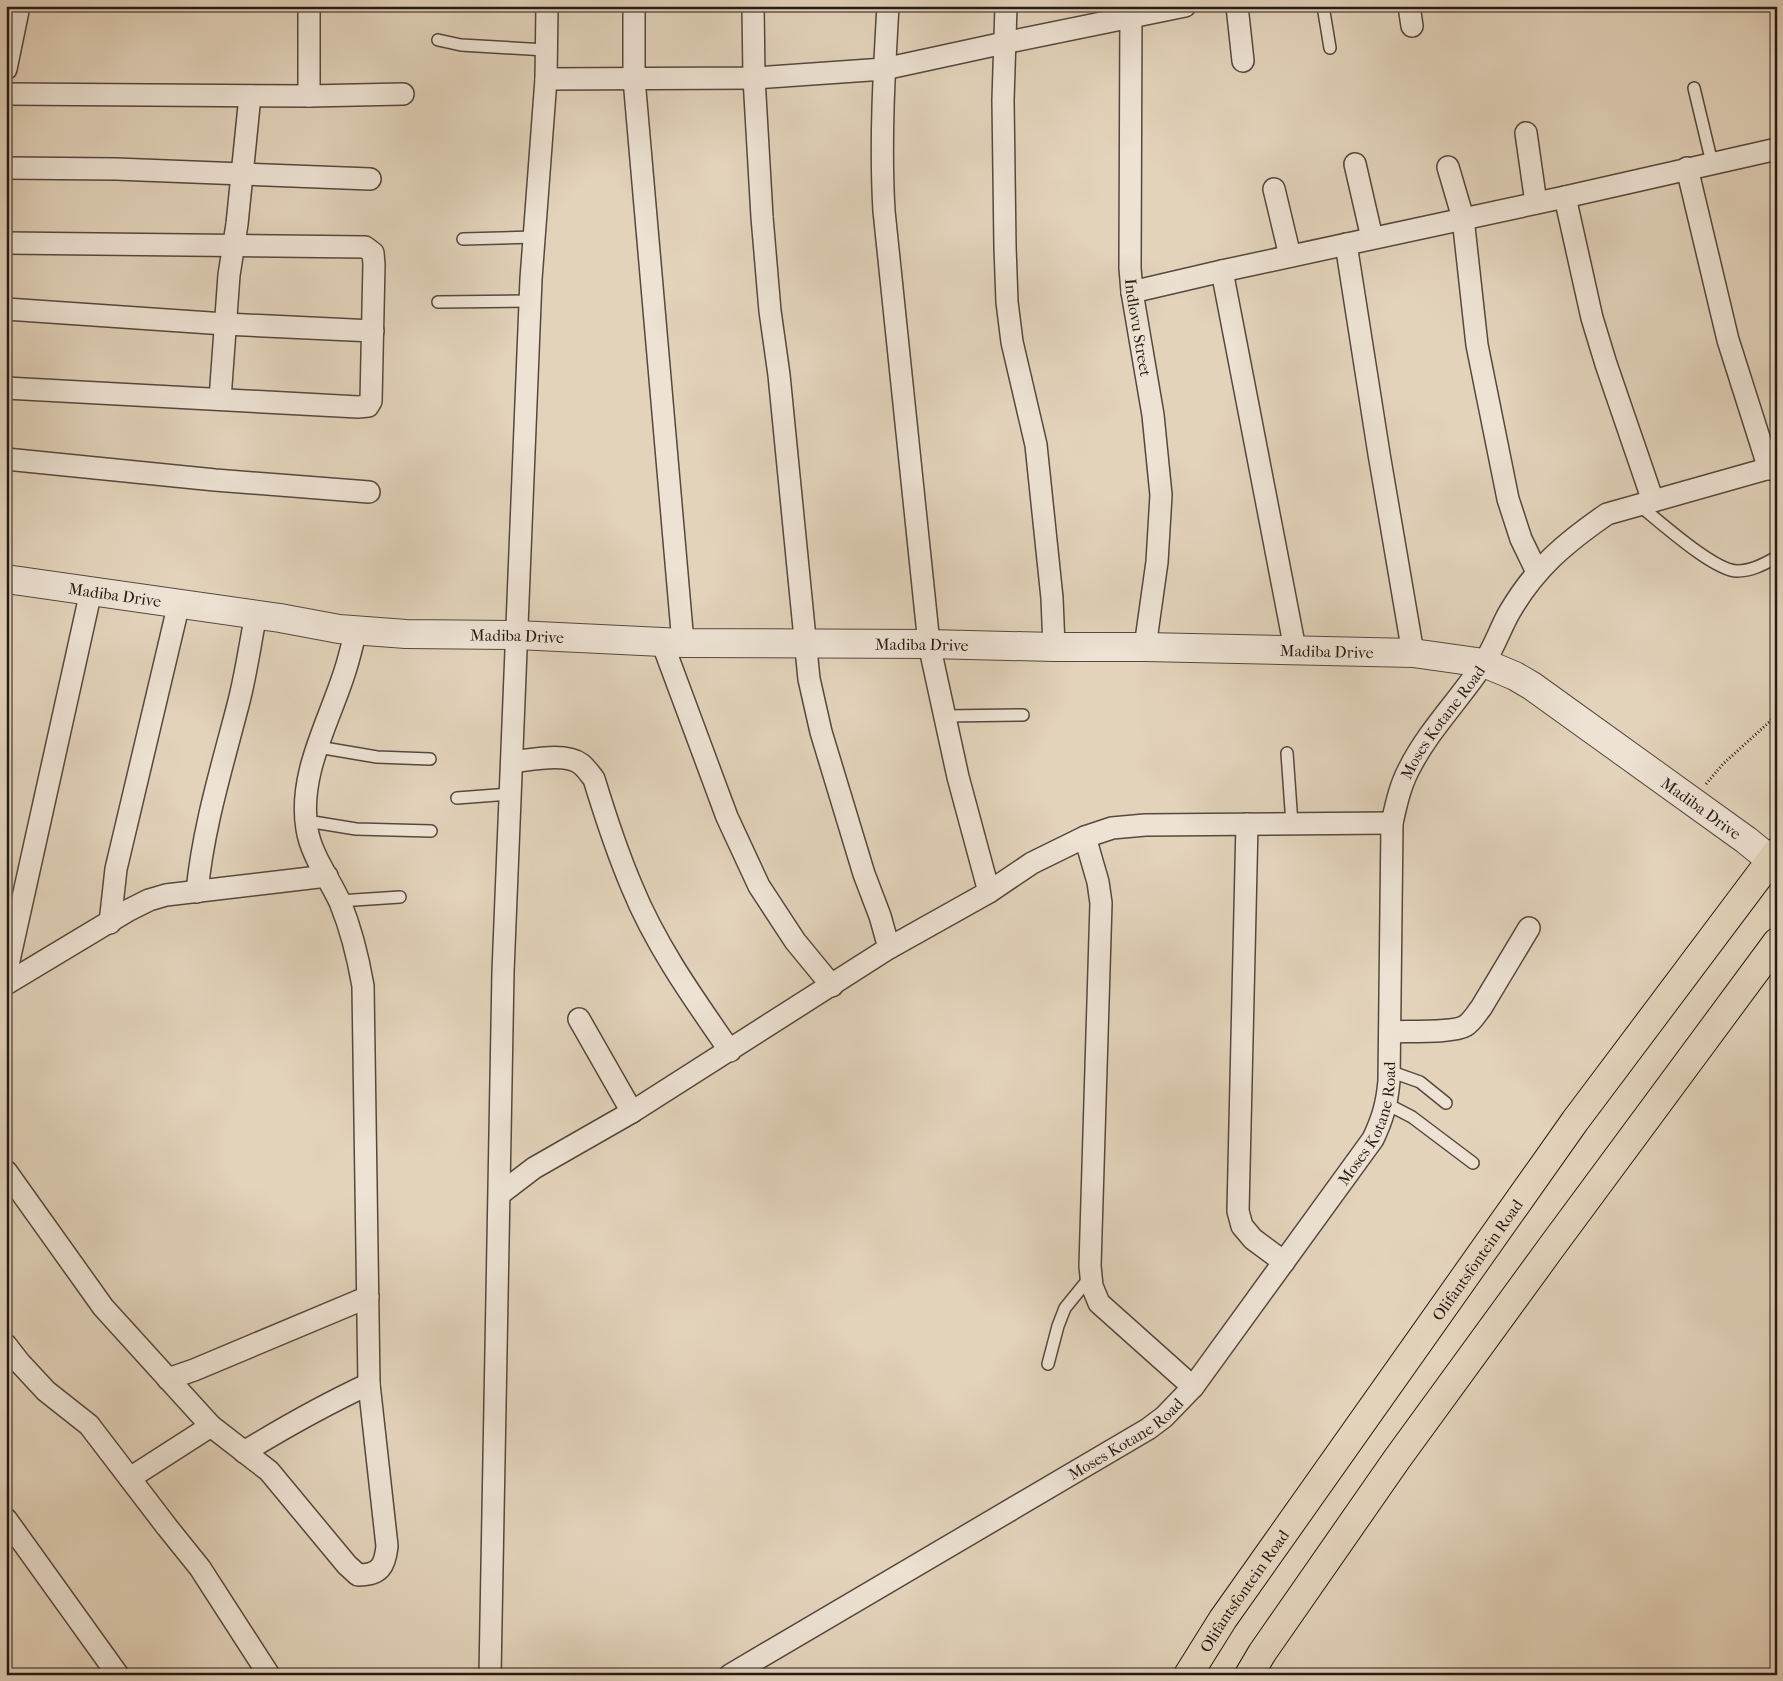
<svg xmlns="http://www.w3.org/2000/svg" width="1783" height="1681" font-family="'IM FELL French Canon',serif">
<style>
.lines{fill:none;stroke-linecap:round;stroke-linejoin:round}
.service-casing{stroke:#56483e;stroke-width:14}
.minor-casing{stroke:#56483e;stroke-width:24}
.tertiary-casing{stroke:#56483e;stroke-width:30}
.primary-casing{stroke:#271a15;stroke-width:30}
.path{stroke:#271a15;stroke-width:3;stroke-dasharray:1 2.5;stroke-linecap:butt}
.service{stroke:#ede2d3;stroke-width:11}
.minor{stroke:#ede2d3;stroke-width:21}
.tertiary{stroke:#ede2d3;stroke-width:28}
.primary{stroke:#e3d3bb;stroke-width:28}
.labels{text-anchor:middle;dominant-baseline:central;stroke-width:4.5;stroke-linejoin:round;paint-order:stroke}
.street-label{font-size:16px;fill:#271a15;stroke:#ede2d3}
</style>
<rect width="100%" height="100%" fill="#e3d3bb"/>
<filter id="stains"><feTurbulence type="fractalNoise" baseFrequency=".004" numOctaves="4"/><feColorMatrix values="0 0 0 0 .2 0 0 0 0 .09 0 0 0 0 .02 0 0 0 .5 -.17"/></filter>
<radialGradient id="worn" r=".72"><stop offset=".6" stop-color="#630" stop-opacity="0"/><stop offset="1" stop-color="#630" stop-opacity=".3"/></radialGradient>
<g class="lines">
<g class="service-casing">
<g id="service">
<polyline points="1323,6 1330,48"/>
<polyline points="438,40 461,45 546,50"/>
<polyline points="1694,88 1712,163"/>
<polyline points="463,239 534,237"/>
<polyline points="438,302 530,301"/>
<path d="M1639,505C1659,521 1714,571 1737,571C1752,571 1764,564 1777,557"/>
<polyline points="944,716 1023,715"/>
<polyline points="318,747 377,757 430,759"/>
<polyline points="1287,753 1292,824"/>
<polyline points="457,798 510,794"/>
<polyline points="307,821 356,829 431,831"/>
<polyline points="339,901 400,897"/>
<polyline points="1389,1071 1420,1082 1446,1103"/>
<polyline points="1387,1104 1412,1117 1473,1163"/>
<polyline points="1048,1364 1058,1326 1065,1308 1091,1276"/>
</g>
</g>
<g class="minor-casing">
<g id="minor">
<polyline points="309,6 309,96"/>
<polyline points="634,6 634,79 683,643"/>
<polyline points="753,6 754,78 762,217 770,311 779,375 809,679 821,732 864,874 880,916 889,948"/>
<path d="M888,6C884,74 880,143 884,211L929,644L958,777L989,892"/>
<polyline points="1006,6 1003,100 1005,247 1007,302 1012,342 1036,445 1052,598 1054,647"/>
<path id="s1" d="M1131,6L1130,268L1132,292L1153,415L1161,495L1157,562L1145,647"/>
<polyline points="1237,6 1243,61"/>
<polyline points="1409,6 1412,26"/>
<polyline points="6,69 19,6"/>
<polyline points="546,79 754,78 884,69 1004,43 1185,6"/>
<polyline points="6,94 309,96 403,94"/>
<polyline points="1526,133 1536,203"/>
<polyline points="1355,164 1372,238"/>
<polyline points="1448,167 1463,218 1477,345 1508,499 1521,539 1537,572"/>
<polyline points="6,168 116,169 370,179"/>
<polyline points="1687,168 1728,340 1769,469"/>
<polyline points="1274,189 1290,256"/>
<polyline points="1565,197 1592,318 1606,364 1653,501"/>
<polyline points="6,243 365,247 373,253 374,264 371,401 368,406 358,407 6,388"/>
<polyline points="1346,244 1379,454 1413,653"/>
<polyline points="1222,271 1295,649"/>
<polyline points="1132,292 1222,271 1565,197 1777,149"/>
<polyline points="6,309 225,324 373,331"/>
<polyline points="220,399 229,275 237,224 250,96"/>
<polyline points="6,459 215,480 369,492"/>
<polyline points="662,642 727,817 759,886 795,941 832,986"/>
<path d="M512,762C531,760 565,752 581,764C586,768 590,774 594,779C605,815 617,852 632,887C656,946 694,999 730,1051"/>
<polyline points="1247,824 1238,1211 1242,1226 1253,1239 1284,1262"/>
<polyline points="1085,837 1098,882 1101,903 1090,1266 1092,1286 1099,1303 1193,1387"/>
<path d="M197,892C203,828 222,767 238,705C246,675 250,644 256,614"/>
<polyline points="110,923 116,869 179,603"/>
<polyline points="6,974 91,591"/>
<polyline points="6,984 129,910 149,900 166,895 327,876"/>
<polyline points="579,1019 632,1112"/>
<path d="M1390,1032C1405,1031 1454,1033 1465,1026C1472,1022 1476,1014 1481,1008L1529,928"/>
<path d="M6,1171L103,1307L211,1426L269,1471L347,1565L358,1575C380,1575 385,1566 387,1546L369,1384L363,986C358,957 351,929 340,902C329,878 311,855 307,829C298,775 328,724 344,674C349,660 352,645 356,630"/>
<polyline points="500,1194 534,1168 632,1112 889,948 989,892 1032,863 1085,837 1112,828 1145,825 1392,823"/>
<polyline points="6,1345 20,1363 46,1391 89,1425 167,1527 200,1568 269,1675"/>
<polyline points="168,1379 194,1370 368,1297"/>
<path d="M244,1452C285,1427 326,1404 369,1384"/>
<polyline points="130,1478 211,1426"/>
<polyline points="6,1519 118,1675"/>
<polyline points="490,1675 503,972 531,279 546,79 547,6"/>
<path id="s2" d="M730,1675L1148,1429L1164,1417L1193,1387L1373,1139C1383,1118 1387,1103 1389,1081L1392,823C1396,805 1400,786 1409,769C1428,731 1460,699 1483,664C1494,648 1500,629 1509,613C1535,568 1565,543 1607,514L1777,466"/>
</g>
</g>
<g class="tertiary-casing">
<g id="tertiary">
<path id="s3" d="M6,579L280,618L339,629L406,634L517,635L683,643L929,644L1054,647H1145L1413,653L1484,663L1515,676L1532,686L1746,840L1777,865"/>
</g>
</g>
<g class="primary-casing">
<g id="primary">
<path id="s4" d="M1188,1675L1223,1619L1575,1121L1777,852"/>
<polyline points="1249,1675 1262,1653 1397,1459 1550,1249 1777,942"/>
</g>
</g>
<polyline class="path" points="1706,784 1723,764 1777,715"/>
<use href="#service" class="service"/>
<use href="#minor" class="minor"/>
<use href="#tertiary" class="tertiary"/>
<use href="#primary" class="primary"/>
</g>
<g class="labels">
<g class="street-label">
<text stroke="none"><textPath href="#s1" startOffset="322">Indlovu Street</textPath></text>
<text stroke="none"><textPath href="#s3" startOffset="110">Madiba Drive</textPath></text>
<text stroke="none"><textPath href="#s3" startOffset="515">Madiba Drive</textPath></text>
<text stroke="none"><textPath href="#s3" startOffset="920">Madiba Drive</textPath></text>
<text stroke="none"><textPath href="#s3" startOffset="1325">Madiba Drive</textPath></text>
<text stroke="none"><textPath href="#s2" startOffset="1286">Moses Kotane Road</textPath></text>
<text stroke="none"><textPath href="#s3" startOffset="1745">Madiba Drive</textPath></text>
<text stroke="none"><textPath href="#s2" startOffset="866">Moses Kotane Road</textPath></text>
<text stroke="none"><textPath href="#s4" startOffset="506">Olifantsfontein Road</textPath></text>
<text stroke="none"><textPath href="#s2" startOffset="461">Moses Kotane Road</textPath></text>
<text stroke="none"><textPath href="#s4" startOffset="101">Olifantsfontein Road</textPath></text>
</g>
</g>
<rect width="1783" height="1681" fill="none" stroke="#e3d3bb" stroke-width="25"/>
<rect x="8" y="8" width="1768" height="1666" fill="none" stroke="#271a15" stroke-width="2.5"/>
<rect x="12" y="12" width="1758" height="1656" fill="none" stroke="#271a15"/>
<rect width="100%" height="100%" filter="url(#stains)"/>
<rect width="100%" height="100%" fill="url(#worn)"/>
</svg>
